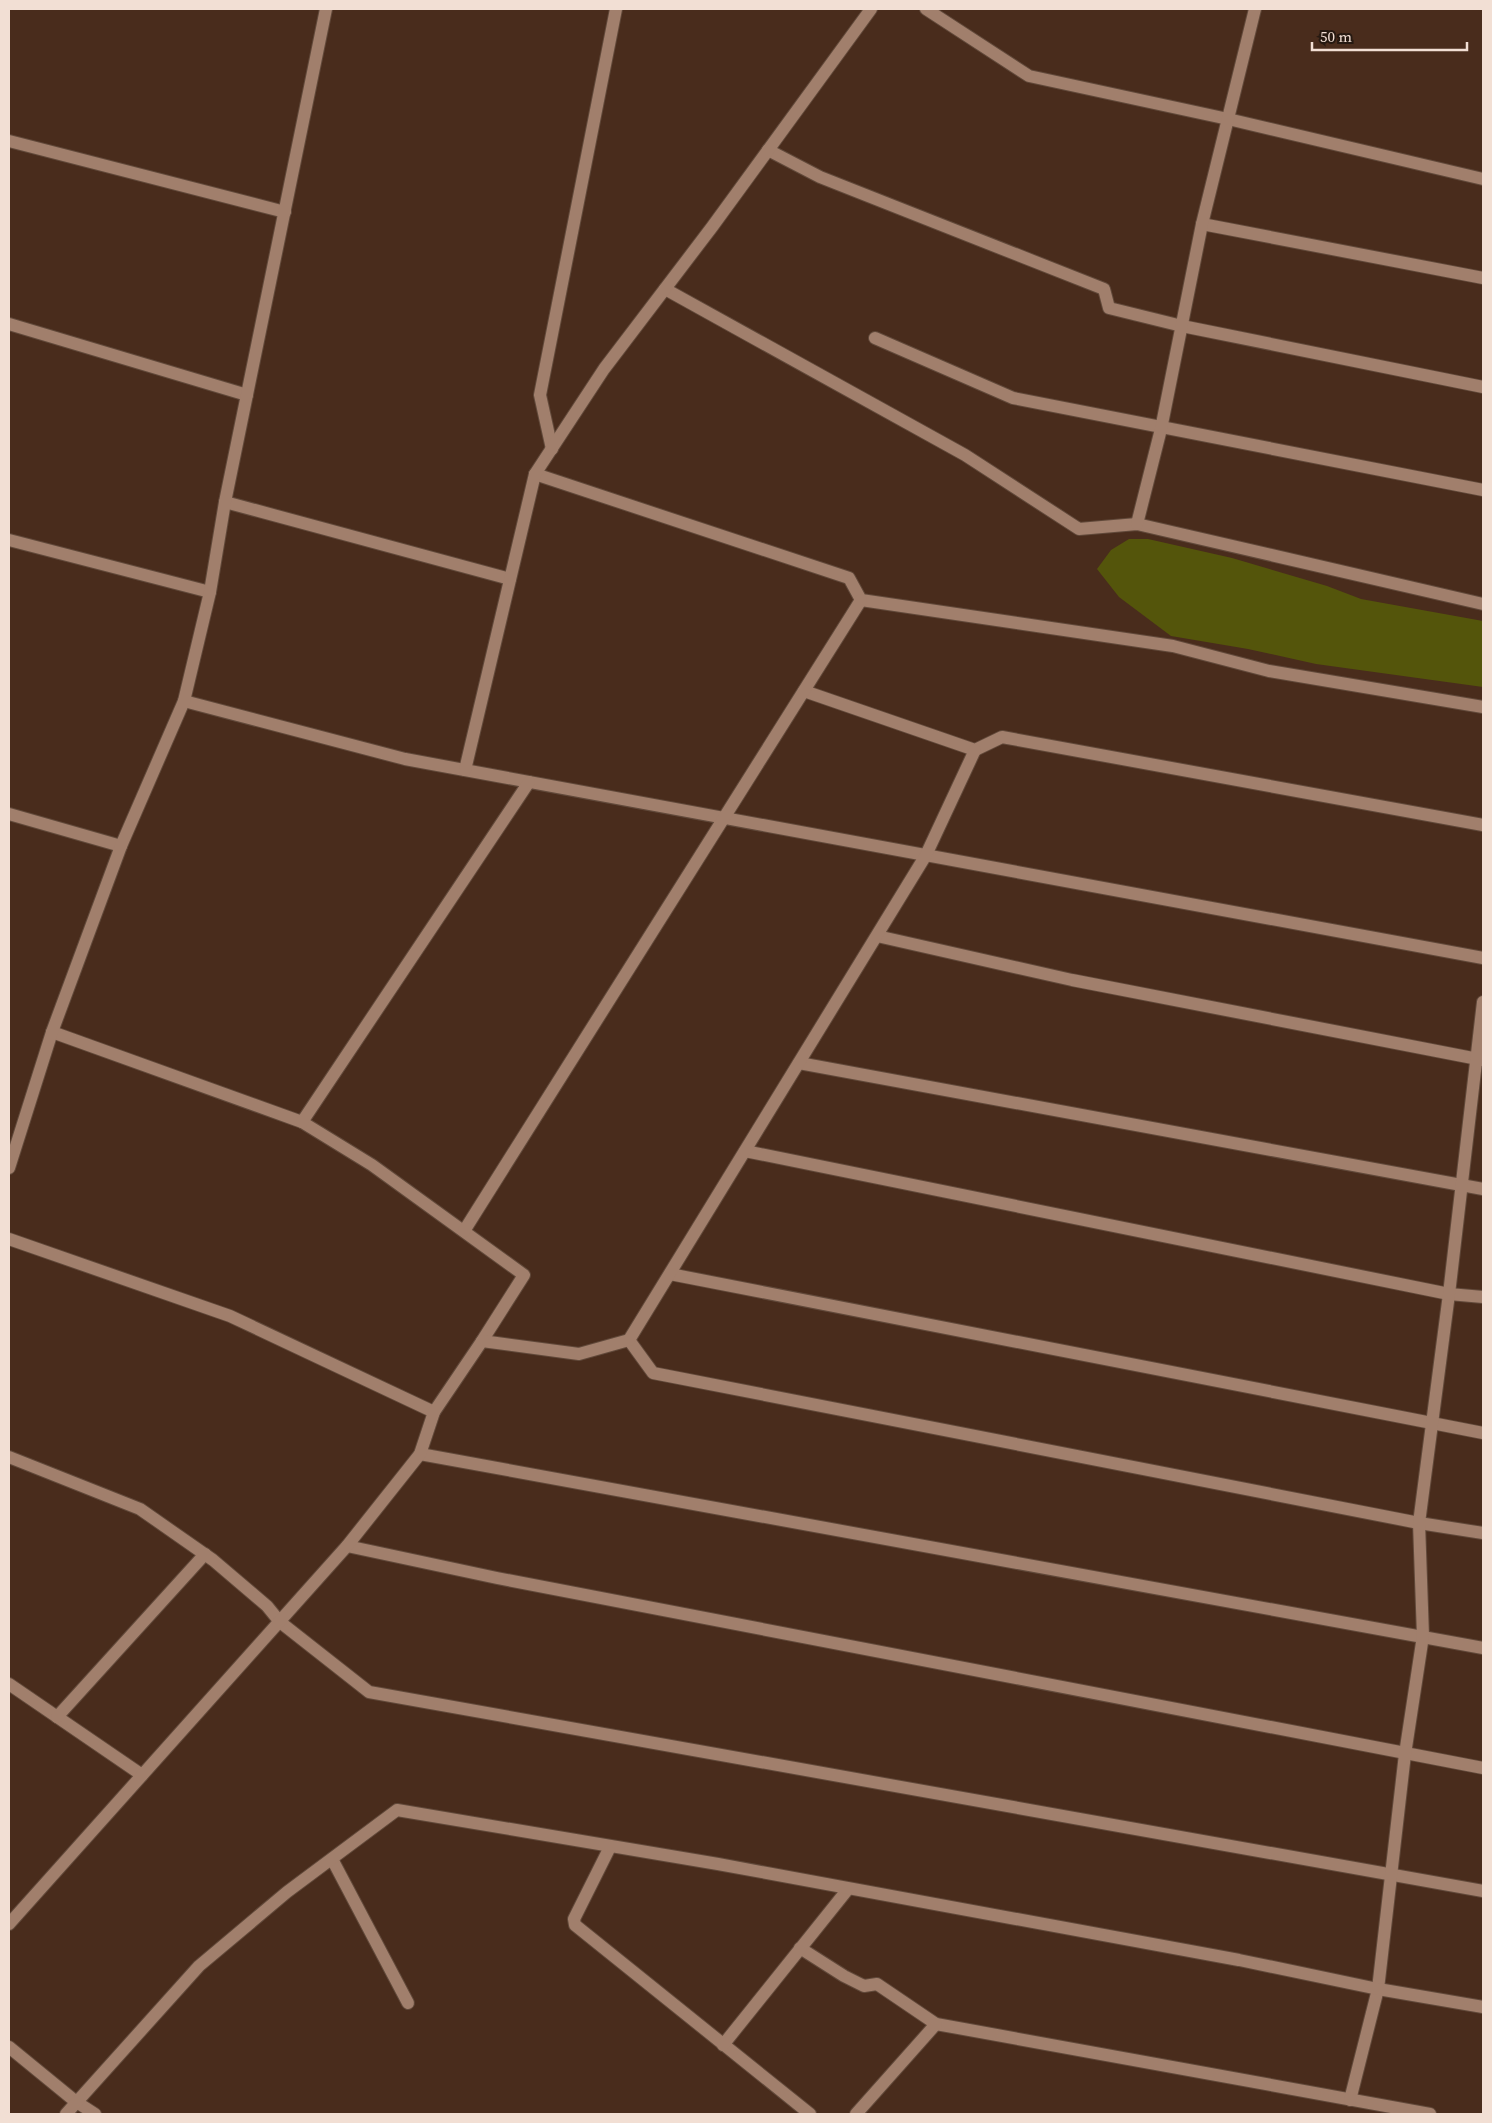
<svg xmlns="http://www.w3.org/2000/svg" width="1492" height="2123" font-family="'Source Serif 4',serif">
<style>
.green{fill:#54550b}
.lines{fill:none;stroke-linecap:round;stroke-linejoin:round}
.street-casing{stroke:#61493a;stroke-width:14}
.street{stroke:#a17f6c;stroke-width:12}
</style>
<rect width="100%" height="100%" fill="#492c1c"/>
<polygon class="green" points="1129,539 1148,539 1232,558 1327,586 1361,599 1483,621 1483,687 1316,664 1248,649 1171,636 1119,597 1097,569 1111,550"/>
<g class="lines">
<g class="street-casing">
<g id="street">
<polyline points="926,9 1029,76 1228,119 1483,179"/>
<polyline points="9,141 285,212"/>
<polyline points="768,150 820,177 1104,289 1109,308 1182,326 1483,387"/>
<polyline points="1202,224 1483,278"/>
<polyline points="665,289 965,455 1079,529 1137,524 1483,604"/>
<polyline points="9,324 247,395"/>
<polyline points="875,338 1013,398 1483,490"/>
<polyline points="552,449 540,395 616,9"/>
<polyline points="535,474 849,578 861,600 1173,646 1269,671 1483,707"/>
<polyline points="225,502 510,579"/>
<polyline points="1137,524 1161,429 1202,224 1255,9"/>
<polyline points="9,540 210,592"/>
<polyline points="804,691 975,750 1002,737 1483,825"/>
<polyline points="184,701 405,759 1483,958"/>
<polyline points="465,770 535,474 604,369 712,227 871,9"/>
<polyline points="9,814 121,846"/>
<polyline points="877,936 1072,980 1483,1060"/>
<polyline points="52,1032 302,1122 372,1165 524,1275 482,1341"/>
<polyline points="799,1063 1483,1189"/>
<polyline points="302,1122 529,782"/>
<polyline points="745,1151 1449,1294 1483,1297"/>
<polyline points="9,1168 52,1032 121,846 184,701 210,592 225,502 326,9"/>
<polyline points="464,1231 861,600"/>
<polyline points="9,1239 230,1316 434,1412"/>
<polyline points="670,1274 1483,1433"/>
<polyline points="629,1340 653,1373 1419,1523 1483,1533"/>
<polyline points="420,1454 1483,1648"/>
<polyline points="9,1457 140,1509 213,1560 267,1606 280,1622 369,1692 1483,1891"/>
<polyline points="347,1546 497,1578 1483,1768"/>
<polyline points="9,1684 142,1775"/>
<polyline points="57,1717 205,1554"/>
<polyline points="610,1847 574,1919 575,1925 810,2114"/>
<polyline points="332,1859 408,2003"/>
<polyline points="9,1924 347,1546 420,1454 434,1412 482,1341 579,1354 629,1340 926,855 975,750"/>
<polyline points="800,1948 844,1976 864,1986 877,1984 936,2024 1430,2114"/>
<polyline points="723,2045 848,1889"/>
<polyline points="9,2047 75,2101 95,2114"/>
<polyline points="1350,2100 1378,1989 1405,1754 1423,1636 1419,1523 1449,1294 1483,1002"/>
<polyline points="66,2114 199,1966 287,1892 397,1810 718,1864 1239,1960 1378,1989 1483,2007"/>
<polyline points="856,2114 936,2024"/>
</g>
</g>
<use href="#street" class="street"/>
</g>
<rect width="1492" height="2123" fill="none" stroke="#f2dfd4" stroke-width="20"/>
<path d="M1312 42v8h155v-8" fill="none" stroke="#f2dfd4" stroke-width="2.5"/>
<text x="1320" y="42" font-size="15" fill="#f2dfd4" stroke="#261911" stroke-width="4" paint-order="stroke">50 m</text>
</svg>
